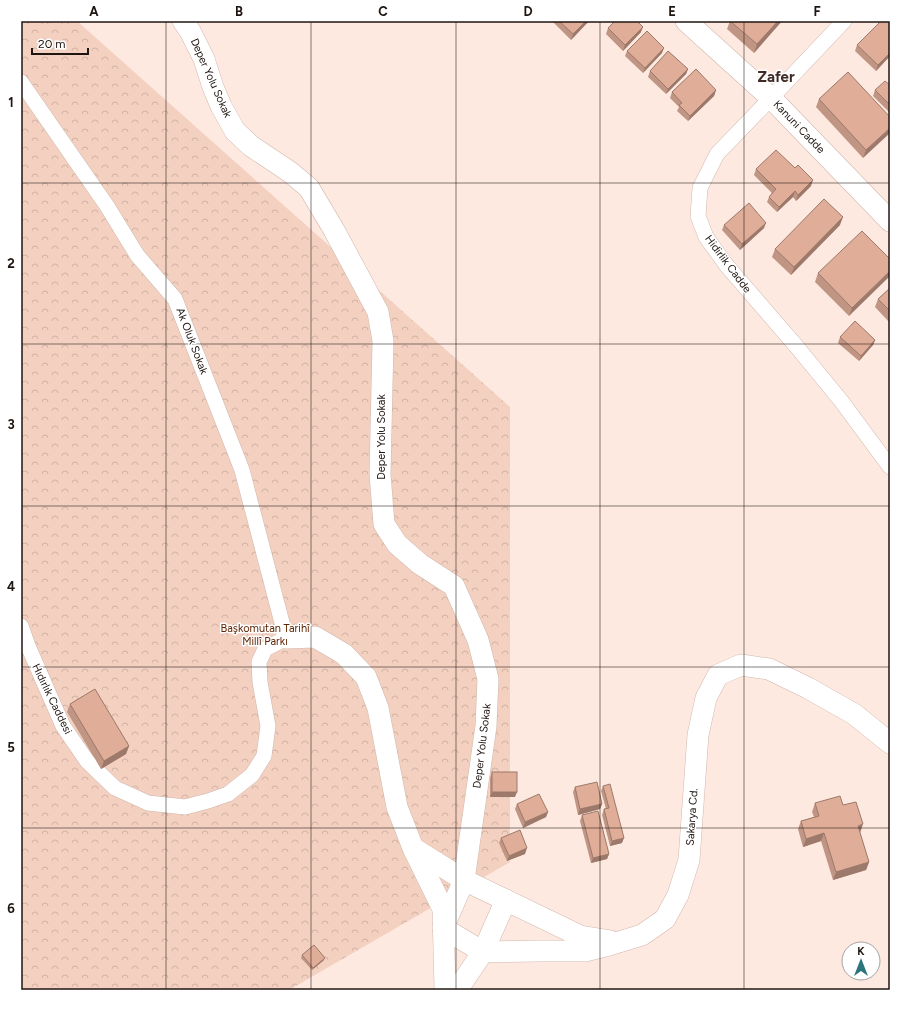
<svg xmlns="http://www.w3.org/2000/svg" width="911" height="1011" font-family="Figtree,sans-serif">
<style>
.forest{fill:url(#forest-crowns)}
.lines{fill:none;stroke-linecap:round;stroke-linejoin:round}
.street-casing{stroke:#d0b7ac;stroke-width:16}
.secondary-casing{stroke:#d0b7ac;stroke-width:22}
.street{stroke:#fff;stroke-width:15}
.secondary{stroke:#fff;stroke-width:21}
.wall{fill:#c09583}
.shaded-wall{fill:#9c796a}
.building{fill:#dfad98;stroke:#9c796a}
.grid{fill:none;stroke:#1f1612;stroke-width:1;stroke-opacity:0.55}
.labels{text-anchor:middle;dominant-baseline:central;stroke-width:3;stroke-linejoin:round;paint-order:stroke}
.street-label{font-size:11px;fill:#1f1612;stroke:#fff}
.park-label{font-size:11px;fill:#602403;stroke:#fff}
.district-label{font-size:15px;font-weight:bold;fill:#3f2b23;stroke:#fff}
.neatline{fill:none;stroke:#1f1612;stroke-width:1.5}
.grid-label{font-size:13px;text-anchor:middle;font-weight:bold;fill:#1f1612}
</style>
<defs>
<pattern id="forest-crowns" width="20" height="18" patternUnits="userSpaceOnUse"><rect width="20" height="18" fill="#f4d0c0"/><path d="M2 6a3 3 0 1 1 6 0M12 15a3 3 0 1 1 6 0" fill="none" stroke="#d1b2a4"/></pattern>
</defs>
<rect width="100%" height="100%" fill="#fee9e0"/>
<polygon class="forest" points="21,21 77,21 510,407 510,862 289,990 21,990"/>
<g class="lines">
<g class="street-casing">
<g id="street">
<polyline points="844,21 771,98 717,154 700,188 698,216 706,237 727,266 797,347 842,402 890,467"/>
<polyline points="21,82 107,206 137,255 175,299 242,470 286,638 265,649 259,662 260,682 268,726 264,756 252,775 228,794 208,801 185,807 148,803 115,788 87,761 63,726 28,646 21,626"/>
</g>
</g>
<g class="secondary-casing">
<g id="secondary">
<polyline points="183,21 190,31 204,59 213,87 221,106 235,131 251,146 290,172 309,188 334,230 378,312 383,341 380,474 384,524 397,544 420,564 454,586 478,640 488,679 486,726 464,880 443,928 483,952 506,900"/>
<polyline points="686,21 771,98 890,221"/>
<polyline points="286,638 315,637 344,654 366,677 378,708 397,807 413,848 443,909 445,990"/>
<polyline points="413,848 464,880 580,936 611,941"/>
<polyline points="457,990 483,952 538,951 585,951 609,945 642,935 665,919 678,895 689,860 698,735 706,698 718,675 741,665 769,669 808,688 854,714 890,743"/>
</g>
</g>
<use href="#street" class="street"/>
<use href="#secondary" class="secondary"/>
</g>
<g class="wall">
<polygon points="552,21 589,21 571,40"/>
<polygon points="730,21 782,21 754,53 727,29"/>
<polygon points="608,28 641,32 623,51 606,34"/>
<polygon points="857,45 890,56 876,71 855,51"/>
<polygon points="627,51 662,53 643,73 625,56"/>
<polygon points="688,69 686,74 666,94 648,77 650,71"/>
<polygon points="890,85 890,113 873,96 875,90"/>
<polygon points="716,90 714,96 688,121 677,111 679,107 670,98 672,92"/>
<polygon points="819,99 890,117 863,158 816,107"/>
<polygon points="756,169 811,186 796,201 793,197 777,212 767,202 769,197 772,193 754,175"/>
<polygon points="724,225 764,228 740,250 722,230"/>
<polygon points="840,225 791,275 772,257 775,249"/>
<polygon points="890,259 849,316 815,282 818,273"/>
<polygon points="890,288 890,323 875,307 878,299"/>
<polygon points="840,337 875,340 873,345 859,361 838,343"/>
<polygon points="70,704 129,746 126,754 101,769 67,712"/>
<polygon points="492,772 515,797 490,797 490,778"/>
<polygon points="603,786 622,843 610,846 602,815 604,809 606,809 601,791"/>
<polygon points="575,787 602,804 600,809 578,815 573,792"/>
<polygon points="815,803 843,805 860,833 869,862 866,870 833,880 821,841 803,847 798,829 801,821 814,817 812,812"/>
<polygon points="517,804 548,812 546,817 523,828 515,809"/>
<polygon points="582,815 609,854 607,859 591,863 580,821"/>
<polygon points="501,838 525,854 507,861 499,843"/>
<polygon points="302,955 324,960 312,970 301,958"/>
</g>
<g class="shaded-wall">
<polygon points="586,21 589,21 571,40 573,34"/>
<polygon points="778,21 782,21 754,53 757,44"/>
<polygon points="643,27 641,32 623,51 625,45"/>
<polygon points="664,48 662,53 643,73 645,68"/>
<polygon points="890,53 890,56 876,71 878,65"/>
<polygon points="688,69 686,74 666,94 668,89"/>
<polygon points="716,90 714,96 688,121 690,116"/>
<polygon points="890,128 890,133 863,158 866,150"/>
<polygon points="813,180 811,186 796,201 798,195"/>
<polygon points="795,191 793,197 777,212 779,207"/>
<polygon points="843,217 840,225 791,275 794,267"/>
<polygon points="766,223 764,228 740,250 742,244"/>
<polygon points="890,271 890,276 849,316 852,308"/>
<polygon points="875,340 873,345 859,361 861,356"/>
<polygon points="129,746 126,754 101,769 104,761"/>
<polygon points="492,792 517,792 515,797 490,797"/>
<polygon points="602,804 600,809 578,815 580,809"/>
<polygon points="548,812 546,817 523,828 525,822"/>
<polygon points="863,824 860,833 858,826"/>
<polygon points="824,833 821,841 803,847 806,839"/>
<polygon points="624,838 622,843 610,846 612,841"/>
<polygon points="527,848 525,854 507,861 509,856"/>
<polygon points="609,854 607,859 591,863 593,858"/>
<polygon points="869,862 866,870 833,880 836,872"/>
<polygon points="325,958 324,960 312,970 313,968"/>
</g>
<g class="building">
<polygon points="559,21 586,21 573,34"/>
<polygon points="615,21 637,21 643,27 625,45 608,28"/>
<polygon points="730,21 778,21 757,44"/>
<polygon points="881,21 890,21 890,53 878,65 857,45"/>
<polygon points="647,31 664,48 645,68 627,51"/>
<polygon points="668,51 688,69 668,89 650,71"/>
<polygon points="696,69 716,90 690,116 679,105 682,103 672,92"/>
<polygon points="848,72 890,117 890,128 866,150 819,99"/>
<polygon points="885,81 890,85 890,105 875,90"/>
<polygon points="776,150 795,168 798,165 813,180 798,195 795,191 779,207 769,197 776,189 756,169"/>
<polygon points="824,199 843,217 794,267 775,249"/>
<polygon points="749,203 766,223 742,244 724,225"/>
<polygon points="862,231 890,259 890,271 852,308 818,273"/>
<polygon points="890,288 890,311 878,299"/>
<polygon points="855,321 875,340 861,356 840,337"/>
<polygon points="95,689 129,746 104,761 70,704"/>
<rect x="492" y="772" width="25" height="20"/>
<polygon points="597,782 602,804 580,809 575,787"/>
<polygon points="610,784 624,838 612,841 604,809 609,808 603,786"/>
<polygon points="539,794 548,812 525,822 517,804"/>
<polygon points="840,796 843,805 856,802 863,824 858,826 869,862 836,872 824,833 806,839 801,821 819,816 815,803"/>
<polygon points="598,811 609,854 593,858 582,815"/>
<polygon points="520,830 527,848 509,856 501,838"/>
<polygon points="314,945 325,958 313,968 302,955"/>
</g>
<path class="grid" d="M166,21V990M311,21V990M456,21V990M600,21V990M744,21V990M21,183H890M21,344H890M21,506H890M21,667H890M21,828H890"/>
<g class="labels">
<g class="street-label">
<text transform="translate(211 78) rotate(66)">Deper Yolu Sokak</text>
<text transform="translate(799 127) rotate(46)">Kanuni Cadde</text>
<text transform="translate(728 264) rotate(53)">Hidirlik Cadde</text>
<text transform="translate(192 341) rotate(69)">Ak Oluk Sokak</text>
<text transform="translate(381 437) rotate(-90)">Deper Yolu Sokak</text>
<text transform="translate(52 699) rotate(64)">Hıdırlık Caddesi</text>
<text transform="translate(482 746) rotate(-83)">Deper Yolu Sokak</text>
<text transform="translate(692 817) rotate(-86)">Sakarya Cd.</text>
</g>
<g class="park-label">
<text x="265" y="628">Başkomutan Tarihî<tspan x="265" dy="13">Millî Parkı</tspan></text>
</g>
<g class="district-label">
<text x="776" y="77">Zafer</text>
</g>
</g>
<rect width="911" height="1011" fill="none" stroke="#ffffff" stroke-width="44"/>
<g transform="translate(861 961)"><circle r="19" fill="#ffffff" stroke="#a5a2a0"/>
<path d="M0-3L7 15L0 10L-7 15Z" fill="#2c767b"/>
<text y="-6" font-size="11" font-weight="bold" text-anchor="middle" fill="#1f1612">K</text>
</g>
<path d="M32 48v6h56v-6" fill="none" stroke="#1f1612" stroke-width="2"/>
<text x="38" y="48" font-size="12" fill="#1f1612" stroke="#ffffff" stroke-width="3" paint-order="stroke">20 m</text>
<rect x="22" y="22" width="867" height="967" class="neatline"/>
<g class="grid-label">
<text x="94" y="16">A</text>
<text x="239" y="16">B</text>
<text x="383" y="16">C</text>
<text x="528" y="16">D</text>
<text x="672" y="16">E</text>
<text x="817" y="16">F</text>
<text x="11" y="107">1</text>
<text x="11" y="268">2</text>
<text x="11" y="429">3</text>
<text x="11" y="591">4</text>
<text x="11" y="752">5</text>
<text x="11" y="913">6</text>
</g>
</svg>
